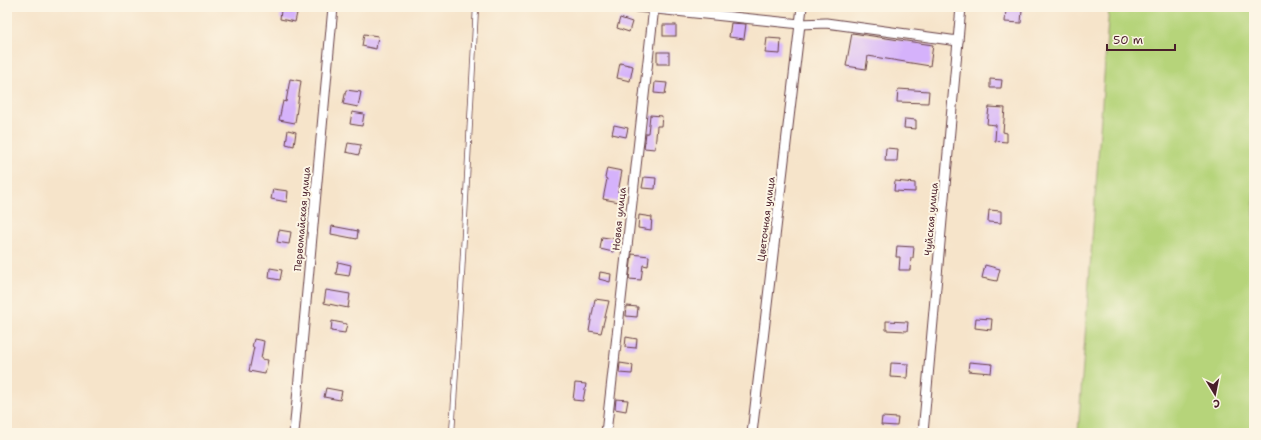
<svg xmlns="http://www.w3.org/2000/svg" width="1261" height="440" font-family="'Shantell Sans',sans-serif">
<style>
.green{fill:#b6d47a;stroke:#807a52}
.building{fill:#d5b2fb}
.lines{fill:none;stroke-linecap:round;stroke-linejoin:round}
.lane-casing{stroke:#643d43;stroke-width:6}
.street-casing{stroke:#643d43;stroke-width:11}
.lane{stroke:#fff;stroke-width:4.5}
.street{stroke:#fff;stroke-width:9}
.labels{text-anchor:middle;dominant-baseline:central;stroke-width:4;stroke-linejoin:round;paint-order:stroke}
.street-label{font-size:10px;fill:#4a1f2b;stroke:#fcf5e5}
</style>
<rect width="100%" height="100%" fill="#fcf5e5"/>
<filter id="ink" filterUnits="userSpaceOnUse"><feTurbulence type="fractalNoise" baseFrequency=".025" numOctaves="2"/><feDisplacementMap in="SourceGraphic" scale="8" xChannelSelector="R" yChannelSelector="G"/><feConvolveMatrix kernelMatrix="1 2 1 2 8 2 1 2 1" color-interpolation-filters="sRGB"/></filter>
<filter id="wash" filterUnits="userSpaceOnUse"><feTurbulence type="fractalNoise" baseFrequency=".012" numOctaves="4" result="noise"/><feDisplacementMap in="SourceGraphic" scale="16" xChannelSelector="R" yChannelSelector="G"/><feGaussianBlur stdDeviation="0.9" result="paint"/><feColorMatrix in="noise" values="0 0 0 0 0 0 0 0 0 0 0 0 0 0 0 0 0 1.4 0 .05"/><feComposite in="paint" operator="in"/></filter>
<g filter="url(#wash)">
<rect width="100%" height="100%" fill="#f6e4ca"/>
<polygon class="green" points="1109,7 1254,7 1254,433 1078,433"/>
<g id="blocks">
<g class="building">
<polygon points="1006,9 1022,10 1021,23 1005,22"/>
<polygon points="281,10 297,13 295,22 280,19"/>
<polygon points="620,18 632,22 629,32 617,28"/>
<polygon points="731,23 746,24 744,39 729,37"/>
<rect x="663" y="25" width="13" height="11"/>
<polygon points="852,33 933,45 930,66 868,56 866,69 846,66"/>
<polygon points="364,34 378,36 376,49 362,46"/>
<polygon points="767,38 781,39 780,54 765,53"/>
<rect x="657" y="52" width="12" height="12"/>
<polygon points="620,63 633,66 630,81 617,78"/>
<polygon points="290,79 301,81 295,123 279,120 283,101 286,102"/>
<polygon points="990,79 1002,80 1001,88 990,88"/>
<polygon points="655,82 667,83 665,94 654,93"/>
<polygon points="898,89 929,91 928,103 897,102"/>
<polygon points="346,90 361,92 358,107 343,104"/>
<polygon points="989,107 1005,108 1003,132 1007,133 1007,142 995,141 996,125 987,124"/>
<polygon points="352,112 364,114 362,126 350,124"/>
<polygon points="650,115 662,116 661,126 657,126 655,149 644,148 646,133 648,133"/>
<polygon points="905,119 916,120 916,129 904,128"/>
<polygon points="614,125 628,128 626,137 612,134"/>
<polygon points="288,130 296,132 294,146 286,144"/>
<polygon points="348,143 361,145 359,155 346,152"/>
<polygon points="886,148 898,149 897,161 885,161"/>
<polygon points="607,168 622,171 618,192 621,192 619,202 603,199 607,179 605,178"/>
<polygon points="644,177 656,178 655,189 642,188"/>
<polygon points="895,181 915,183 915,192 894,191"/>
<polygon points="273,189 288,191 287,202 271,199"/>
<polygon points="989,210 1001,211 1001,223 988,222"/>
<polygon points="639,215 652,217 651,230 638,228"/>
<polygon points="332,226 358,231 357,239 331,234"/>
<polygon points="279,230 291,232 289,244 277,242"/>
<polygon points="602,237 616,239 613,252 600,249"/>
<polygon points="897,246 914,247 913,258 911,258 910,270 899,270 900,257 896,257"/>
<polygon points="632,254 649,256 648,266 643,265 641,280 629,279"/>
<polygon points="338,262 351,265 349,276 336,274"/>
<polygon points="985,265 1000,269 997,281 982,278"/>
<polygon points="270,268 282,270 280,280 269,278"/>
<polygon points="600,272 611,274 610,282 599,279"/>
<polygon points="326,290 350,294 348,308 324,303"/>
<polygon points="595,299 609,301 601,333 589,331"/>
<polygon points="627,306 638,307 637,317 626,316"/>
<polygon points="976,318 992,319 991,330 975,328"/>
<polygon points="332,321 347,324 345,333 331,331"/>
<polygon points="886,321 908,322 907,331 886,330"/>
<polygon points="626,337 637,339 636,348 625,347"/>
<polygon points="254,339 264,341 261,359 268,360 265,374 249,371 254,347 252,347"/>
<polygon points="969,362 992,364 991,373 968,371"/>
<polygon points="620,363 633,365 632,374 619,373"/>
<polygon points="891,363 908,364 907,378 890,377"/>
<polygon points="575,383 586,384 583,401 573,400"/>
<polygon points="326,388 342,391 340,400 324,397"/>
<polygon points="616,399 628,400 626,411 615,409"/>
<polygon points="882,417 898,418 897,426 881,425"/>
</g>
</g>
</g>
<g filter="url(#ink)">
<use href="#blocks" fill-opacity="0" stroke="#643d43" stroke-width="1"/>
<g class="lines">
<g class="lane-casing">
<polyline id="lane" points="452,433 462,273 476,7"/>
</g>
<g class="street-casing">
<g id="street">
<polyline points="637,7 800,24 826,23 958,41"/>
<polyline points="294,433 333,7"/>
<polyline points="606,433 654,7"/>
<polyline points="752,433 802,7"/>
<polyline points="923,433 961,7"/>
</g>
</g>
<use href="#lane" class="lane"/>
<use href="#street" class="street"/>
</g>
</g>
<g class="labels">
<g class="street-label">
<text transform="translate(302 219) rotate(-85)">Первомайская улица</text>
<text transform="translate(619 219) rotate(-84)">Новая улица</text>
<text transform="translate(766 219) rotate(-83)">Цветочная улица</text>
<text transform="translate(931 219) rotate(-85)">Чуйская улица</text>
</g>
</g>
<rect width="1261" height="440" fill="none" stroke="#fcf5e5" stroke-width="24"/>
<g transform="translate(1215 394) rotate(170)" stroke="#fcf5e5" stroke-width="3" paint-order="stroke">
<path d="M0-3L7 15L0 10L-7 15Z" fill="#4a1f2b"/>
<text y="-6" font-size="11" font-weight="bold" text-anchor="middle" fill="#4a1f2b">С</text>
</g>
<path d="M1107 44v6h68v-6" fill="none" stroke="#4a1f2b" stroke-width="2"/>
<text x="1113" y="44" font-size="12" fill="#4a1f2b" stroke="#fcf5e5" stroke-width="3" paint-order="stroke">50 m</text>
</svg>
